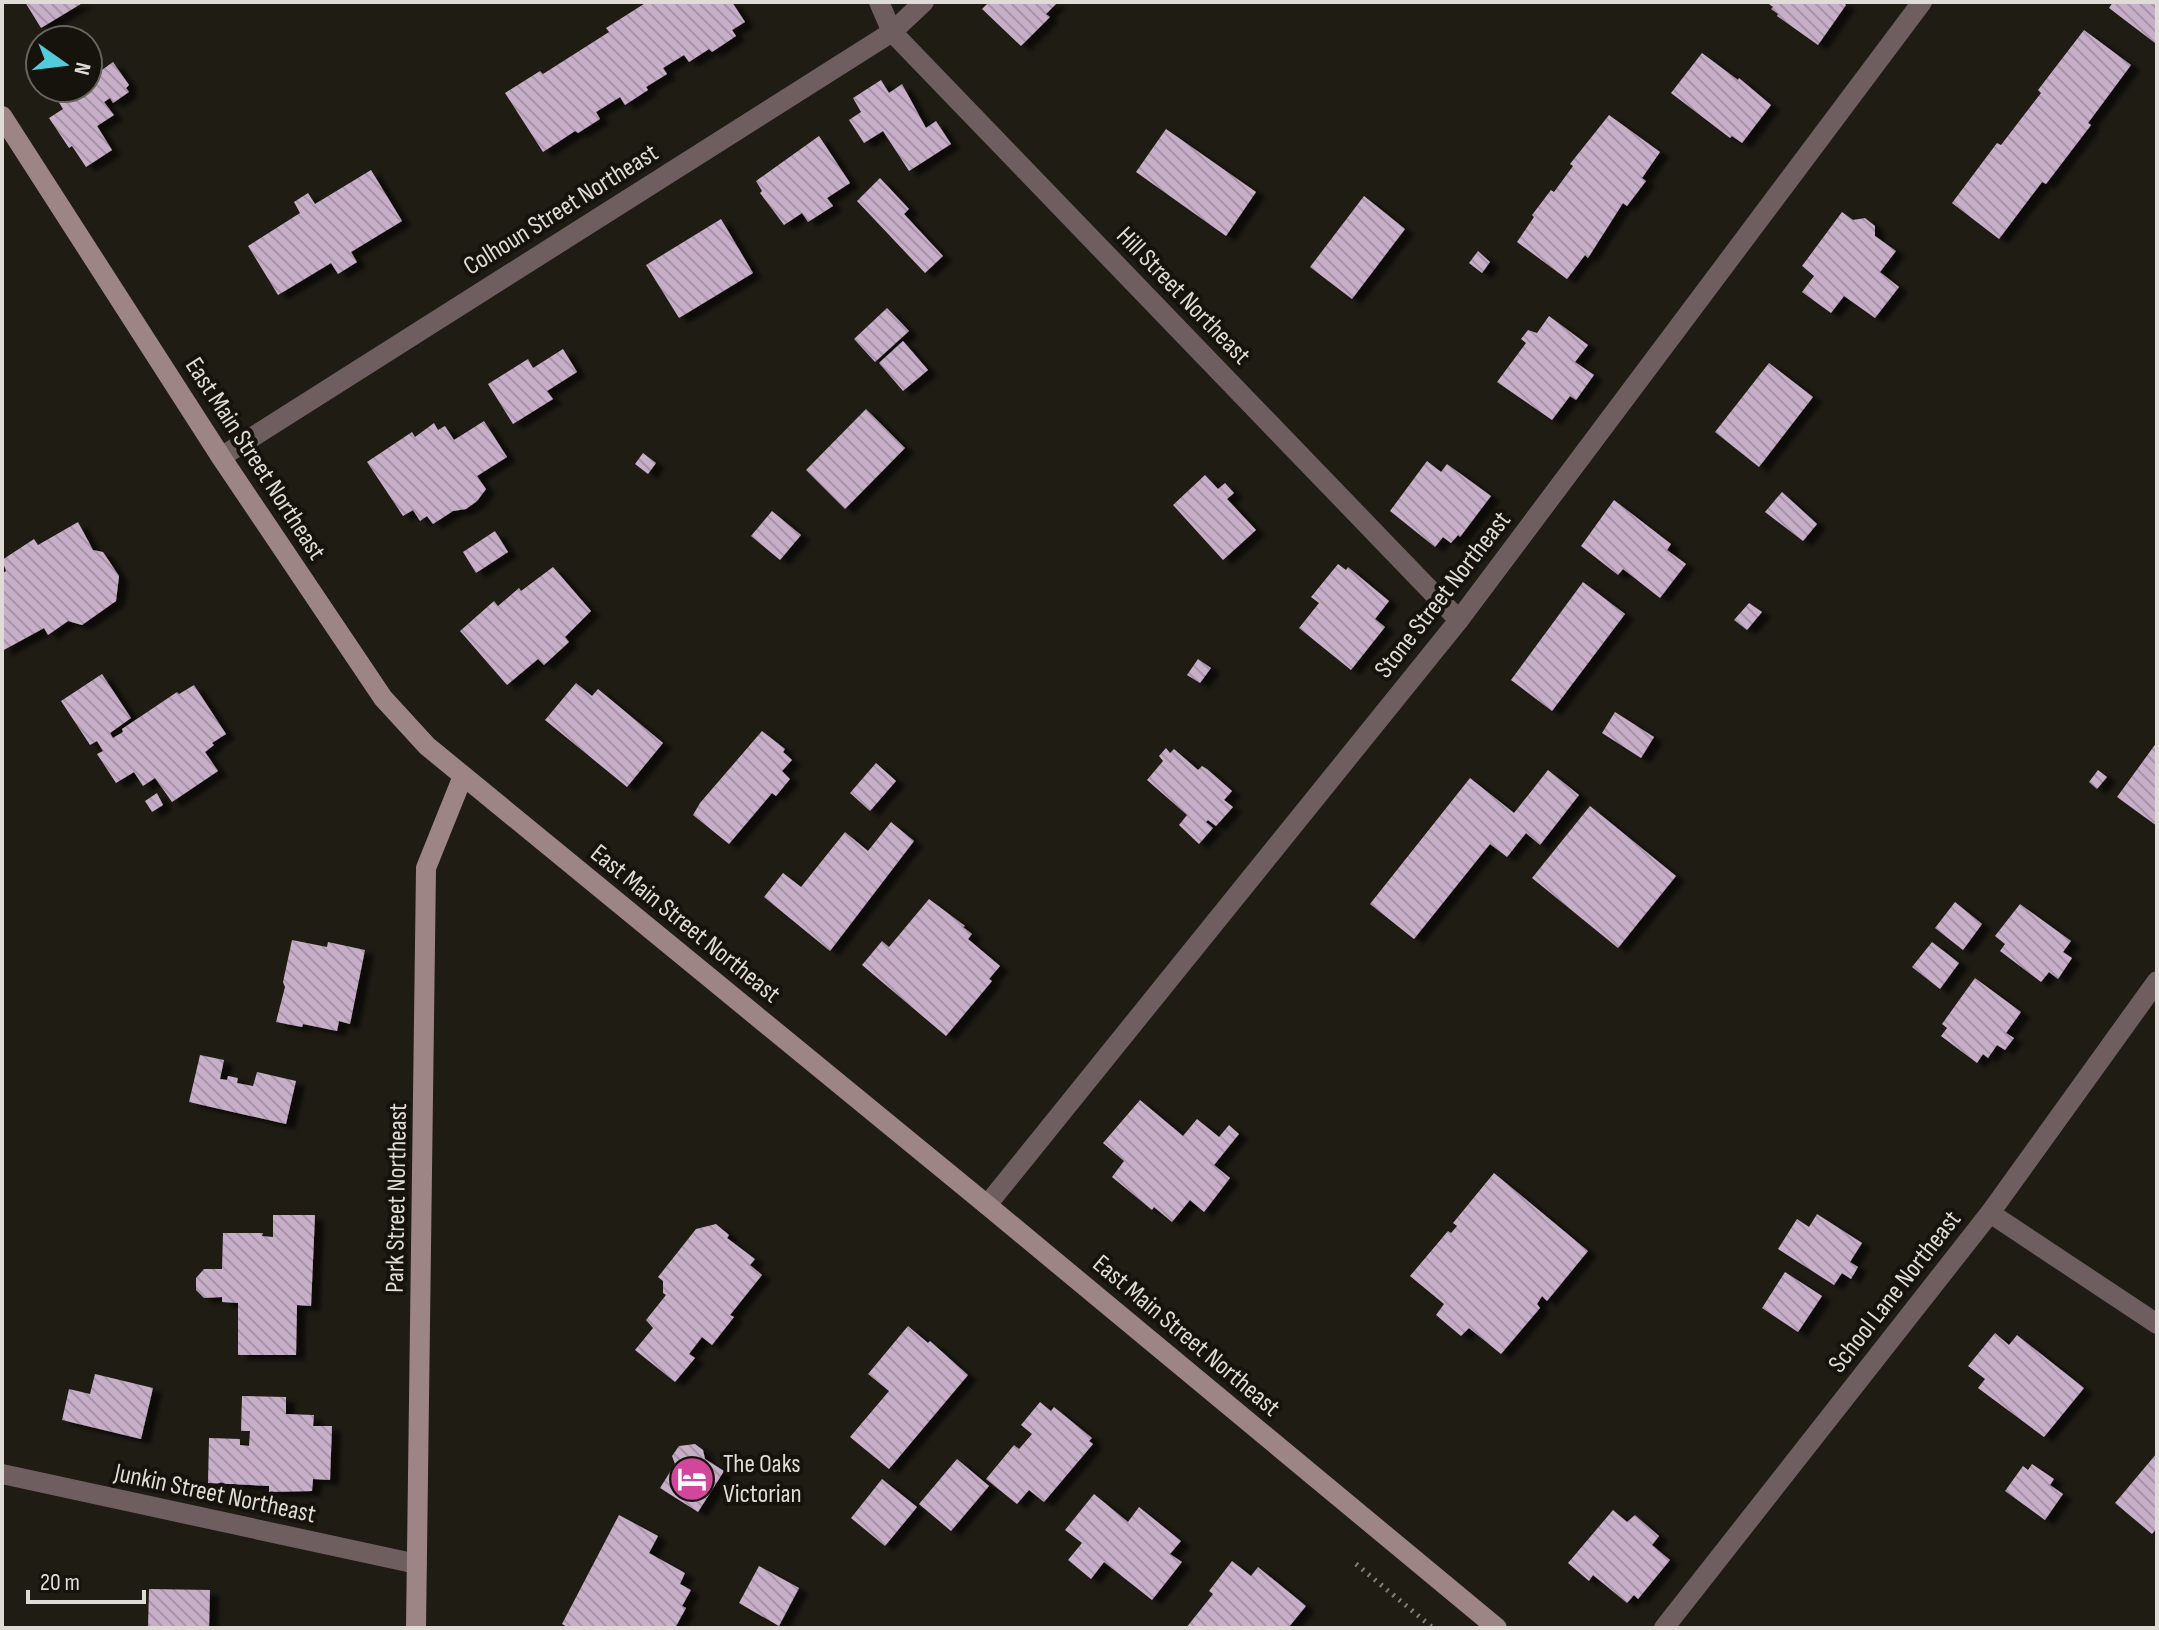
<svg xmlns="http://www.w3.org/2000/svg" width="2159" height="1630" font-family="'Sofia Sans Condensed',sans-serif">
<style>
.building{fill:url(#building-back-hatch);filter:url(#shadow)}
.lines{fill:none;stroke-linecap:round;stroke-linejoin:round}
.path{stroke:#827f79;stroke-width:5;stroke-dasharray:2 6;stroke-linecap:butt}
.street{stroke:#6e5e5f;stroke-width:20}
.secondary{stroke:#9d8485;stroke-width:20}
.labels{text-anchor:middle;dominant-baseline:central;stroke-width:8;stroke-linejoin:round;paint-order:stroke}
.street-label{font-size:26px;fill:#dfdcd7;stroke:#16120c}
.poi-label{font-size:26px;fill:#dfdcd7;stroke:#16120c;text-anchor:start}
</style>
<defs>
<pattern id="building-back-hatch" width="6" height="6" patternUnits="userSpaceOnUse" patternTransform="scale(2)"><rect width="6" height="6" fill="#c8afc9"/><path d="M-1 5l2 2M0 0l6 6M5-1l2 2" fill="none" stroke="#a794a7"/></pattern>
<filter id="shadow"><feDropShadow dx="9" dy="5" stdDeviation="2" flood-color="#0009"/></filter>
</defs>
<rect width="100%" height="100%" fill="#1f1c14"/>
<g class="building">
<polygon points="25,2 84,2 41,28"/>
<polygon points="647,2 732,2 745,22 732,30 736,36 712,52 709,49 689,62 684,55 663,68 667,74 646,87 648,90 625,105 620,97 596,112 600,119 578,133 575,131 543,152 505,93 540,71 543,74 609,32 606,28"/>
<polygon points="985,2 1058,2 1046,14 1050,17 1021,46 982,9 987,4"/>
<polygon points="1766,2 1843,2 1846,5 1818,45 1777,16 1778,14 1771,9 1773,7"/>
<polygon points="2113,2 2157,2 2155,43 2109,8"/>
<polygon points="2084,30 2131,65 2088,123 2091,125 2046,184 2042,182 1999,239 1952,203 1997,143 2001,145 2041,93 2038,90"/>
<polygon points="1702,53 1738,80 1739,78 1771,105 1742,143 1732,136 1730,138 1671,93"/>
<polygon points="113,62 129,85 126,88 129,92 113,103 110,98 104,102 114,115 97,126 112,150 86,167 72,146 69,148 49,118 63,109 55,96 68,88 88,88 88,75 92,77"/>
<polygon points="881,80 889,93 902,84 926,128 936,121 951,144 909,171 883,131 864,143 849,120 861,112 853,98"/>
<polygon points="1609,115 1660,152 1642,178 1646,181 1627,206 1623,203 1588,258 1585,255 1567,279 1517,242 1534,217 1532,215 1551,190 1554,192 1573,166 1570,164"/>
<polygon points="1166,129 1256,192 1226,236 1136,172"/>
<polygon points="819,136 850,183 827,198 833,206 808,222 802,213 784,225 760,193 762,191 756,181"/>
<polygon points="371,170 402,221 351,252 357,262 338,274 331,263 278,295 248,246 300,213 294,202 308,193 315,204"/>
<polygon points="880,178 909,209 904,214 943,256 925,273 857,201"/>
<polygon points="1364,196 1405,229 1352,299 1310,267"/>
<polygon points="1842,212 1853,220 1865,218 1875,226 1875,236 1896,251 1880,272 1899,287 1875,318 1844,296 1831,313 1802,292 1814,276 1802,266"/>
<polygon points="721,219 753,273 679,318 646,265"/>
<polygon points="1478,251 1490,262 1482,273 1469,263"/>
<polygon points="887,308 909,331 875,362 854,339"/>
<polygon points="1549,316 1588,345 1575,362 1594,375 1576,400 1570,396 1552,420 1497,382 1526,343 1521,339 1528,330 1537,333"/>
<polygon points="903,341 928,370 903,391 879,363"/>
<polygon points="563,349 577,372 547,391 553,399 513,424 488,384 528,359 533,368"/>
<polygon points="1769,363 1813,397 1759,467 1715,432"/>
<polygon points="866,409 905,448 845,509 806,470"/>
<polygon points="484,421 507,457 477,476 486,489 477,501 466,509 453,511 433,524 427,516 420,521 413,510 403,516 367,462 412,432 415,437 434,423 438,430 445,426 454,440"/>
<polygon points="643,453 656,463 648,474 635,464"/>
<polygon points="1427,461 1441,472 1447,464 1491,496 1460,537 1458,535 1451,543 1443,537 1435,547 1390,511"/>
<polygon points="1205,475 1218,489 1225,483 1234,493 1227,499 1256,530 1223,560 1173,505"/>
<polygon points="1782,492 1817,524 1803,541 1765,512"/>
<polygon points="1614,500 1671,544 1667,550 1686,564 1660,598 1623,569 1618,575 1581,546"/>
<polygon points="772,511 801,535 780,560 751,536"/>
<polygon points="78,522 93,550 103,552 119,576 116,601 82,625 68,621 48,635 44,628 2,651 2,574 6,571 2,560 34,539 38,545"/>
<polygon points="495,531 508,552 476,573 463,552"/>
<polygon points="1338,564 1346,570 1348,567 1389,601 1375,619 1385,627 1351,670 1299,628 1319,603 1311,597"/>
<polygon points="553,567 591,611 565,637 569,642 544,665 538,659 507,685 460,631 494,601 498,606 519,588 521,591"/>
<polygon points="1583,582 1625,614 1552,711 1511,680"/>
<polygon points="1749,603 1762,612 1747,630 1734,620"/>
<polygon points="1198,659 1211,668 1200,683 1187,675"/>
<polygon points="102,674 131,718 110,733 113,738 123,732 122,729 177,692 179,694 194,685 226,734 212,743 214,745 205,752 218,771 172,802 155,778 143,786 134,772 116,783 97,754 103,751 97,741 90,745 61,701"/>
<polygon points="576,683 592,696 598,689 663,743 627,787 545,720"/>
<polygon points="1615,712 1654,737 1641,758 1602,733"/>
<polygon points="762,731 785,749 783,752 792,760 782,771 790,779 776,796 772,793 729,844 693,815 700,803"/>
<polygon points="2157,742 2157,826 2117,797"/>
<polygon points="1166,748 1170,753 1174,749 1198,770 1202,766 1207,769 1232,791 1224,800 1233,807 1216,826 1208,820 1206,822 1213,828 1199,844 1179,825 1187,815 1147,780 1163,761 1159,756"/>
<polygon points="876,763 896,781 870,811 850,793"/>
<polygon points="1548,770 1579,795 1540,845 1526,833 1507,857 1490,844 1414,939 1370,904 1470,778 1514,813"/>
<polygon points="2098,770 2107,777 2097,789 2089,782"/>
<polygon points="157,793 163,805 152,812 145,801"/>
<polygon points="1590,806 1676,876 1618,948 1532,878"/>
<polygon points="891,822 914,841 830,951 764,897 783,873 801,887 845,832 868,851"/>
<polygon points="929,899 965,926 963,927 972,934 968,939 1000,966 989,979 992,981 946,1036 862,965 882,941 889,947"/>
<polygon points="1955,902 1982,924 1963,950 1935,928"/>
<polygon points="2020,904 2071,941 2063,952 2072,958 2058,979 2049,972 2041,982 2000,951 2005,944 1995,936"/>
<polygon points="292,940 327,947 328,942 365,950 350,1024 339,1021 337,1031 303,1024 302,1027 276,1022 285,987 283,982"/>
<polygon points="1932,942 1959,963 1940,989 1912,967"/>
<polygon points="1975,978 2021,1012 2006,1033 2014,1038 2005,1050 1997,1045 1988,1058 1983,1054 1977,1063 1941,1036 1947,1028 1942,1024"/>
<polygon points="200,1055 224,1060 220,1079 227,1080 228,1076 238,1078 237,1083 253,1086 257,1072 296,1081 286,1124 189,1102"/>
<polygon points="1140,1100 1183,1136 1197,1119 1219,1137 1229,1125 1239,1134 1214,1165 1230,1178 1204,1212 1190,1200 1172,1222 1154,1207 1152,1210 1112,1177 1124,1161 1103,1143"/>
<polygon points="1494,1173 1588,1251 1547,1301 1542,1296 1537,1304 1540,1308 1501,1354 1469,1328 1461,1336 1436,1315 1444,1304 1410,1276 1448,1231 1451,1233 1457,1226 1453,1223"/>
<polygon points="1817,1214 1862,1243 1850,1262 1858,1267 1851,1279 1842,1273 1834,1285 1778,1249 1797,1219 1809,1227"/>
<polygon points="273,1215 315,1215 311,1306 297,1305 296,1355 238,1355 238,1303 222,1302 222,1297 204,1298 196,1290 196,1278 204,1269 222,1269 223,1233 263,1233 262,1236 273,1237"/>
<polygon points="716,1224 729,1235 727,1238 755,1259 750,1265 762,1275 730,1315 734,1317 712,1345 702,1337 689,1354 695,1358 675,1382 635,1350 653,1328 646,1320 666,1295 663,1293 663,1281 658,1277 696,1229"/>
<polygon points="1785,1272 1822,1296 1798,1332 1762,1308"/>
<polygon points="908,1326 928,1343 930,1341 968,1375 889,1469 850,1437 889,1391 868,1374"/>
<polygon points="1995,1333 2009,1345 2017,1335 2084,1388 2044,1437 1978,1388 1985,1379 1968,1366"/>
<polygon points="95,1374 153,1388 141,1439 62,1420 69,1389 90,1394"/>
<polygon points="242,1396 286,1397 286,1414 314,1415 313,1426 332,1426 330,1480 313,1479 312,1491 269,1492 269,1486 208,1483 209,1438 240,1439 240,1445 249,1446 250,1431 241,1431"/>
<polygon points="1040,1402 1051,1411 1054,1407 1092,1438 1089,1441 1093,1444 1044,1502 1029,1490 1017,1504 986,1479 1014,1445 1019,1449 1032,1434 1021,1425"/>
<polygon points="695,1444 703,1450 705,1459 724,1471 698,1512 660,1488 675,1464 672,1456 679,1446"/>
<polygon points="2157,1453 2157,1528 2152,1534 2115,1503"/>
<polygon points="957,1459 989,1486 951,1531 919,1504"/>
<polygon points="2032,1464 2054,1479 2050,1485 2063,1494 2045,1520 2005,1491 2023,1466 2028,1470"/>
<polygon points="882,1479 917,1507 885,1546 851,1518"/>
<polygon points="1094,1494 1128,1522 1139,1507 1181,1541 1170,1554 1182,1562 1152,1600 1104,1562 1091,1579 1068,1560 1082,1543 1065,1530"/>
<polygon points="1613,1510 1627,1522 1635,1515 1659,1536 1652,1545 1670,1560 1638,1599 1634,1595 1627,1603 1593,1575 1589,1581 1568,1563"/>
<polygon points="619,1515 658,1536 649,1553 685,1573 680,1584 691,1590 682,1606 686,1608 675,1628 569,1628 562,1624"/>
<polygon points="1232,1561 1251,1576 1258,1567 1306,1606 1288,1628 1186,1628 1213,1594 1209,1591"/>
<polygon points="759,1566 799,1588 779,1626 739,1603"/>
<polygon points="149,1589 210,1590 209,1628 148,1628"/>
</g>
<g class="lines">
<polyline class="path" points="1356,1564 1433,1628"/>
<g class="street">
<polyline points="879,2 892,32 1459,620"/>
<polyline points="221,457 892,32 924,2"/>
<polyline points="987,1205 1459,620 1922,2"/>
<polyline points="1990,1213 2157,1324"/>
<polyline points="2,1474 417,1564"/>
<polyline points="1664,1628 1990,1213 2157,981"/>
</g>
<g class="secondary">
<polyline points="2,116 221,457 383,698 427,746 987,1205 1497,1628"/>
<polyline points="416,1628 426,868 463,776"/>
</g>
</g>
<defs>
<g id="hotel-disc" transform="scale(2.3)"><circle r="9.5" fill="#d1479c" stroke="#16120c"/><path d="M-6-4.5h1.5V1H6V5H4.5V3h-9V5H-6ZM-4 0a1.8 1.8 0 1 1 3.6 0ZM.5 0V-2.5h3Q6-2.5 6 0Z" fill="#fff"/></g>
</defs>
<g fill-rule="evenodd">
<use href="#hotel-disc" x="692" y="1479"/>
</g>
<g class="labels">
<g class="street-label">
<text transform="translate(561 210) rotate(-32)">Colhoun Street Northeast</text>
<text transform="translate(1183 296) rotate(46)">Hill Street Northeast</text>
<text transform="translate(255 459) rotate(57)">East Main Street Northeast</text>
<text transform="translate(1443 595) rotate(-52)">Stone Street Northeast</text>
<text transform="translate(685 924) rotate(39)">East Main Street Northeast</text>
<text transform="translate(397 1198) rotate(-89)">Park Street Northeast</text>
<text transform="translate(1895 1292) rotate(-52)">School Lane Northeast</text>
<text transform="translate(1186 1336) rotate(40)">East Main Street Northeast</text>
<text transform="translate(215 1494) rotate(12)">Junkin Street Northeast</text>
</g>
<g class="poi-label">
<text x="723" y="1464">The Oaks<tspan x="723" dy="30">Victorian</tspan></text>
</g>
</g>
<rect width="2159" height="1630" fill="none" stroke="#dfdcd7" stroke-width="8"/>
<g transform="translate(64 64) rotate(104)"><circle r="38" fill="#16120c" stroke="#66635d" stroke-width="2"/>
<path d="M0-6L14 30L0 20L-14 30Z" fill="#53cbda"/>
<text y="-12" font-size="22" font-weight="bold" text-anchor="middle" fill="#dfdcd7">N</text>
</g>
<path d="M28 1590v12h116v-12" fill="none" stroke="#dfdcd7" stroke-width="4"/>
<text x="40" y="1590" font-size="24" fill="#dfdcd7" stroke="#16120c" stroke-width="6" paint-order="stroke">20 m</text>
</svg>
